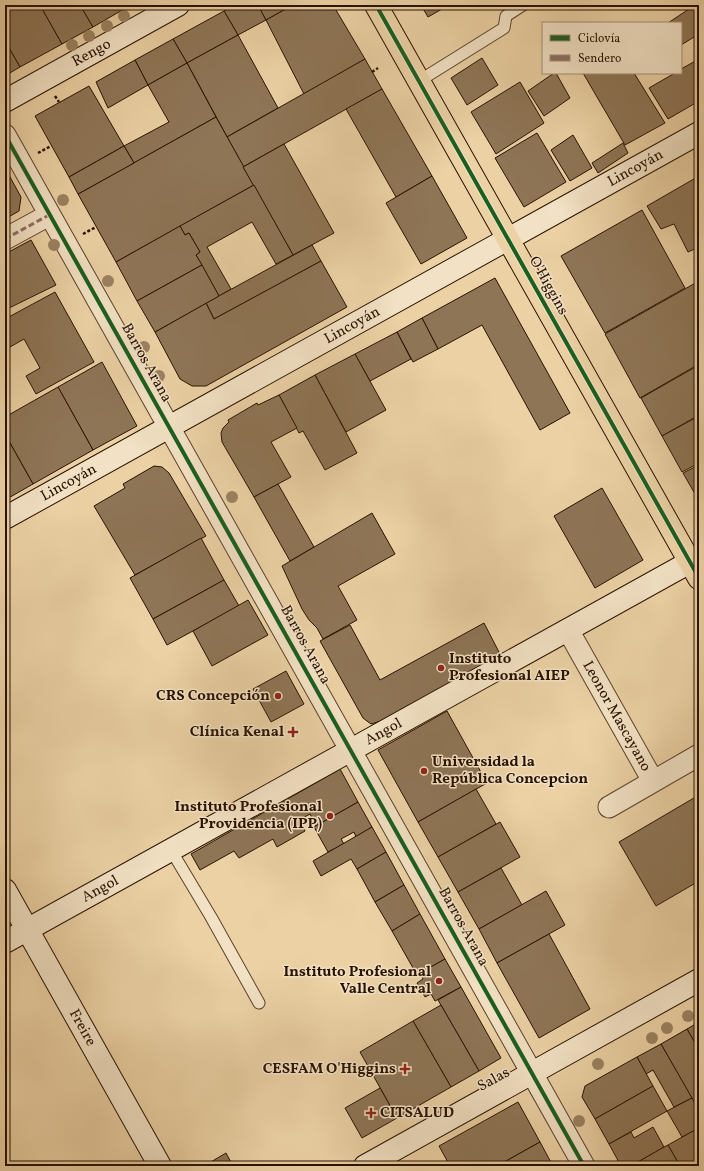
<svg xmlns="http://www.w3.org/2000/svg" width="704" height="1171" font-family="Vollkorn,serif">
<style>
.building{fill:#8e7556;stroke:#291201}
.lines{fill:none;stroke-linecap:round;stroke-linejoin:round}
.lane-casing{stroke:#5a422a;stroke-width:13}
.street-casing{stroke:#5a422a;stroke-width:23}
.secondary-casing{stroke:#291201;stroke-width:24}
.primary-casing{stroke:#291201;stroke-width:24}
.path{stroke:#291201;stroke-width:2.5;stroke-dasharray:3 2;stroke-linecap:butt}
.lane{stroke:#f2e1c4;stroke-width:11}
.street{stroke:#f2e1c4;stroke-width:21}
.secondary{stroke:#f2e1c4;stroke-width:22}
.primary{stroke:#ebd1a4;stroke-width:22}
.quiet{stroke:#8d6e63;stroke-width:3;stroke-dasharray:6 3;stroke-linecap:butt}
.cycleway-casing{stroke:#f2e1c4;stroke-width:6}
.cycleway{stroke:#1b5e20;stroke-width:4}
.tree{fill:#9b8261}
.poi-dot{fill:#8f2418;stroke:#f2e1c4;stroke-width:1.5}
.labels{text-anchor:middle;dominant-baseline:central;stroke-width:3;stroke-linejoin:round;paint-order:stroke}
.street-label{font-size:15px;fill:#291201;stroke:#f2e1c4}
.poi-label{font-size:15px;font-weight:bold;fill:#291201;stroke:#f2e1c4;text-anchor:end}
</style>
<rect width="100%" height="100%" fill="#ebd1a4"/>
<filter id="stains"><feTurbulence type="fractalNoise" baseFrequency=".005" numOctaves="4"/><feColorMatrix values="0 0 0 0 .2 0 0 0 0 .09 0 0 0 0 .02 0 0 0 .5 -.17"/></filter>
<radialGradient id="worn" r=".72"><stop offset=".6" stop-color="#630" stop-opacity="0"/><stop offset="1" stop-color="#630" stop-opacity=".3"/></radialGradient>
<g class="building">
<polygon points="5,5 40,5 62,44 20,67 5,41"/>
<polygon points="40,5 80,5 93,27 62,44"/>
<polygon points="80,5 131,5 93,27"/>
<polygon points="235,5 258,5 266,20 238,35 224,11"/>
<polygon points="258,5 293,5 266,20"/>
<polygon points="333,5 365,59 304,94 266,20 293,5"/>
<polygon points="421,5 449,5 428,17"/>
<polygon points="695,5 699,5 699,34 681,45 681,23 668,23"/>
<polygon points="224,11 238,35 187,63 173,39"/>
<polygon points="238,35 278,108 227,137 187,63"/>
<polygon points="173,39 187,63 148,85 135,60"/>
<polygon points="5,41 20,67 8,74 5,69"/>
<polygon points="482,58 498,85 467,105 451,78"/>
<polygon points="365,59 382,89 243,167 227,137"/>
<polygon points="699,59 699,101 668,119 649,88 675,73 681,73 681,69"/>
<polygon points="135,60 148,85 108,108 96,82"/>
<polygon points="187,63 216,117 134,163 124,146 169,122 148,85"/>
<polygon points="554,73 556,73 570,98 544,116 528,91"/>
<polygon points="583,73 634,73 665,123 625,145"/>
<polygon points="520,82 544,123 496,154 471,112"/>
<polygon points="89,86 124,146 69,177 35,116"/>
<polygon points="382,89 432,176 396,197 346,109"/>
<polygon points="216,117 254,185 116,262 78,194"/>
<polygon points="537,133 566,182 524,207 495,158"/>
<polygon points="573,135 592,168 570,181 551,150"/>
<polygon points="623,143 628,153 598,173 592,163"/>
<polygon points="284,144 334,233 293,255 243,167"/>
<polygon points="124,146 134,163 78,194 69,177"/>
<polygon points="5,168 21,197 19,211 5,219"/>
<polygon points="432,176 467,238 421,264 386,203"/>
<polygon points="699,176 699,247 688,252 674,224 661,229 647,206"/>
<polygon points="254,185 293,255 276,264 252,222 207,247 231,289 219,296 196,255 200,252 189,233 185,235 180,226"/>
<polygon points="642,210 685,288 605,333 561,256"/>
<polygon points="180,226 185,235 189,233 200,252 196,255 202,265 137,301 116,262"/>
<polygon points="31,240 56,285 5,310 5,254"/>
<polygon points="312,245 321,261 214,319 206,303"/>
<polygon points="321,261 347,307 206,386 192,386 180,379 155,332 206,303 214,319"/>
<polygon points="202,265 219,296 155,332 137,301"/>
<polygon points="495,278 570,413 540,430 482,325 438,349 422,318"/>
<polygon points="699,281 699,364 640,398 605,334"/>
<polygon points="55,292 94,362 36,394 26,376 40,368 24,339 10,347 5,337 5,319"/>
<polygon points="422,318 438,349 413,362 397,332"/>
<polygon points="397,332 411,359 370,381 355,354"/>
<polygon points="355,354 386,410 346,432 315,375"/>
<polygon points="102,362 137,426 93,450 58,387"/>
<polygon points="699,365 699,415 662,436 641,398"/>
<polygon points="315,375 357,453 325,470 303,431 299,433 279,395"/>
<polygon points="58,387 93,450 33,484 5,434 5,417"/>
<polygon points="279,395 297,428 271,442 291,477 254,497 222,442 221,433 223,428 229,422 228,420 257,403 258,405"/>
<polygon points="699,416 699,463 682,472 662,436"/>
<polygon points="5,434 33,484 5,500"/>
<polygon points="699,465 699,501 683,473"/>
<polygon points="154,466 162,467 169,473 206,536 135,575 94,506 125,488 123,484"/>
<polygon points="278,484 314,547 290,561 254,497"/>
<polygon points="602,488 643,560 595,588 554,516"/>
<polygon points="372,513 395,554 338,586 357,620 323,639 317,628 309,620 302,609 282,566"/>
<polygon points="201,538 224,580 153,619 130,578"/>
<polygon points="224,580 239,606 167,645 153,619"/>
<polygon points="248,600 268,635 212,666 193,631"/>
<polygon points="484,623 501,656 381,721 371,724 363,718 320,641 350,625 380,680"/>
<polygon points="286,671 304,704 271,722 253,689"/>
<polygon points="447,711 487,783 418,822 378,750"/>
<polygon points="340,769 358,802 316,826 310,814 299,820 305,831 277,847 273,839 239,858 234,851 200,870 191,854"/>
<polygon points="476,789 496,824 438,857 418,822"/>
<polygon points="699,795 699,881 656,906 619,842"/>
<polygon points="358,802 372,827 356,837 354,832 341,839 344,844 328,852 314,827"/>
<polygon points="500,822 520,857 458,892 438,857"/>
<polygon points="372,827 386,852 357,869 351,859 321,876 313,861"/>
<polygon points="386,852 404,885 375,902 357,869"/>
<polygon points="501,868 522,905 479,929 458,892"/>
<polygon points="404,885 420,914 392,931 375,902"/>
<polygon points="546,891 565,925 497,963 479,929"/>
<polygon points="420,914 445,959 417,975 392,931"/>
<polygon points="549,934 590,1009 539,1038 497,963"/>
<polygon points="445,959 461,987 435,1001 431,994 425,997 417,983 423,979 420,973"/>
<polygon points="461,987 501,1058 479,1071 438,1000"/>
<polygon points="441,1005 479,1071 451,1087 413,1021"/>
<polygon points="413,1021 451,1087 397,1118 360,1052"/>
<polygon points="699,1022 699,1050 687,1029"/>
<polygon points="687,1029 699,1050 699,1111 661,1044"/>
<polygon points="661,1044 692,1098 674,1107 653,1070 646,1074 637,1057"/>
<polygon points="637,1057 653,1086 595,1119 582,1097 585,1086"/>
<polygon points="653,1086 667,1111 609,1144 595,1119"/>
<polygon points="380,1088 397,1118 362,1138 345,1108"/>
<polygon points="692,1098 699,1111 699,1128 682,1137 667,1111"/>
<polygon points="518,1102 540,1142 497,1166 450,1166 439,1146"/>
<polygon points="653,1127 664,1147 631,1166 621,1166 609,1144 631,1132 634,1138"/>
<polygon points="695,1130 699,1137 699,1166 680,1166 668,1145"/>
<polygon points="540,1142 553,1166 500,1166 499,1165"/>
<polygon points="668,1145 680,1166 631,1166 664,1147"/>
<polygon points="226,1153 233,1166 204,1166"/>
</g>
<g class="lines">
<g class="lane-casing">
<g id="lane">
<polyline points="419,81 504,28 506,16 523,5"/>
<polyline points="171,850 211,917 259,1003"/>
</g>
</g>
<g class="street-casing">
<g id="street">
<polyline points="5,135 584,1166"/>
<polyline points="5,239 49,215"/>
<path id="s1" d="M568,630L653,781"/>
<polyline points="609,807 699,755"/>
</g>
</g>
<g class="secondary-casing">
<g id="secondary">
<path id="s2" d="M5,101L178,5"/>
<path id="s3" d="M5,518L699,133"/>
<path id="s4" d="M5,890L160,1166"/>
<path id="s5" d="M5,942L699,557"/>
<polyline points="365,1166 699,980"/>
</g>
</g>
<g class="primary-casing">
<polyline id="primary" points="376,5 699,578"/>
</g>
<g class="path">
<polyline points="372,72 378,68"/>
<polyline points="55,96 59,102"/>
<polyline points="38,153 51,146"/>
<polyline points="83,234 96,227"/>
</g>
<use href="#lane" class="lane"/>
<use href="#street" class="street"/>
<use href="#secondary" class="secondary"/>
<use href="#primary" class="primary"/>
<polyline class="quiet" points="5,239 49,215"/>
<g class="cycleway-casing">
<g id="cycleway">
<polyline points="376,5 699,578"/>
<polyline points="5,135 584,1166"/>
</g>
</g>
<use href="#cycleway" class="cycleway"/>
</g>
<g class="tree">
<circle cx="124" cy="16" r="6"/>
<circle cx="107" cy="26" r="6"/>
<circle cx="89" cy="36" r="6"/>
<circle cx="72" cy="45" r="6"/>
<circle cx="63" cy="200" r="6"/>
<circle cx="54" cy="245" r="6"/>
<circle cx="108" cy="281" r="6"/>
<circle cx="144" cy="347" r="6"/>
<circle cx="159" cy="376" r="6"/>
<circle cx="232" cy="497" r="6"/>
<circle cx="688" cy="1016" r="6"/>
<circle cx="667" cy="1028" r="6"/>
<circle cx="652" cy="1038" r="6"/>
<circle cx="598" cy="1064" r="6"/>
<circle cx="579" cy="1121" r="6"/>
</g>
<g class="poi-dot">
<circle cx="441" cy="668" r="4"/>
<circle cx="278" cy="696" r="4"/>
<path d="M291 726h4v4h4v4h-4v4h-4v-4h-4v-4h4z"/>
<circle cx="424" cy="771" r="4"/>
<circle cx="330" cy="816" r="4"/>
<circle cx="439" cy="981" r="4"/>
<path d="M403 1063h4v4h4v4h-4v4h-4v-4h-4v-4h4z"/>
<path d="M369 1107h4v4h4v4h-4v4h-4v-4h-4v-4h4z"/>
</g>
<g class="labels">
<g class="street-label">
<text stroke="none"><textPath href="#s2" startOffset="99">Rengo</textPath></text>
<text stroke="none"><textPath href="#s3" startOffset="721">Lincoyán</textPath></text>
<text transform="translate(548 286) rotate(61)">O'Higgins</text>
<text stroke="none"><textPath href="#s3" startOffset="397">Lincoyán</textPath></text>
<text transform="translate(146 363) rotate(61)">Barros Arana</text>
<text stroke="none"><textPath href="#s3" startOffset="73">Lincoyán</textPath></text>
<text transform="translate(305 645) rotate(61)">Barros Arana</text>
<text stroke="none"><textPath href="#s1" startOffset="99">Leonor Mascayano</textPath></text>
<text stroke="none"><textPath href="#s5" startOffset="433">Angol</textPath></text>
<text stroke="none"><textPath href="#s5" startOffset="109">Angol</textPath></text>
<text transform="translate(463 927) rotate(61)">Barros Arana</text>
<text stroke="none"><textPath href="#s4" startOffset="158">Freire</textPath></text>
<text transform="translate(494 1080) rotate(-29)">Salas</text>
</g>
<g class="poi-label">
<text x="449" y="659" text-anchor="start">Instituto<tspan x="449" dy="17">Profesional AIEP</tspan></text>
<text x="270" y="696">CRS Concepción</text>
<text x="284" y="732">Clínica Kenal</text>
<text x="432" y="762" text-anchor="start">Universidad la<tspan x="432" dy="17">República Concepcion</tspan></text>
<text x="322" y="807">Instituto Profesional<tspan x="322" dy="17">Providencia (IPP)</tspan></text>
<text x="431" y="972">Instituto Profesional<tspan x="431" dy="17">Valle Central</tspan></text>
<text x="396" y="1069">CESFAM O'Higgins</text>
<text x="380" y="1113" text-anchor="start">CITSALUD</text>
</g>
</g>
<rect width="704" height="1171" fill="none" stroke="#ebd1a4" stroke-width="20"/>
<rect x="6" y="6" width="692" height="1159" fill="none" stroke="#291201" stroke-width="2"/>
<rect x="10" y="10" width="684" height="1151" fill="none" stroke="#291201"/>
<rect x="542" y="22" width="140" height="52" fill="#f2e1c4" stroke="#a28e76"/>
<rect x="550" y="35" width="20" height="6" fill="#1b5e20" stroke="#a28e76"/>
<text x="578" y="42" font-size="12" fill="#291201">Ciclovía</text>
<rect x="550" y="55" width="20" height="6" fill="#8d6e63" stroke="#a28e76"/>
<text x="578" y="62" font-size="12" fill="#291201">Sendero</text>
<rect width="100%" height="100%" filter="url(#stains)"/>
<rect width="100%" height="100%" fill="url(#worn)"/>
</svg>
